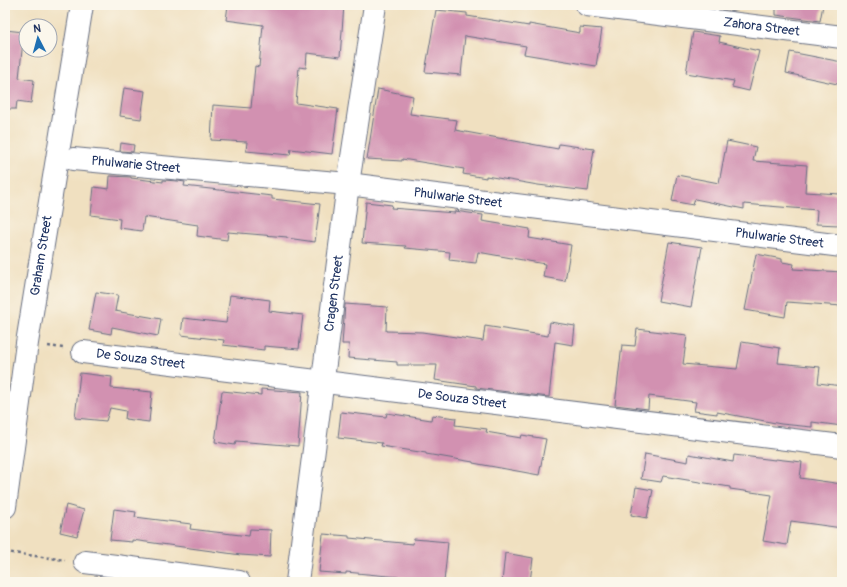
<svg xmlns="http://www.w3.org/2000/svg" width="847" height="587" font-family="Pangolin,sans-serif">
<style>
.building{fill:#d291b1}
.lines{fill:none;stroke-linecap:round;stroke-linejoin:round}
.minor-casing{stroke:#666d80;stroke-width:24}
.path{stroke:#666d80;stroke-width:2.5;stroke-dasharray:3 3;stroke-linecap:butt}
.minor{stroke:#fff;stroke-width:22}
.labels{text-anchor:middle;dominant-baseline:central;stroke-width:3;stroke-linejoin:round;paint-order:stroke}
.street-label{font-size:13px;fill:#1b2f5e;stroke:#fbf7ec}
</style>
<rect width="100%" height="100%" fill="#fbf7ec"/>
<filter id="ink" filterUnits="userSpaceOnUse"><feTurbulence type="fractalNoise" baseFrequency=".025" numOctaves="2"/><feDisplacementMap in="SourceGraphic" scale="8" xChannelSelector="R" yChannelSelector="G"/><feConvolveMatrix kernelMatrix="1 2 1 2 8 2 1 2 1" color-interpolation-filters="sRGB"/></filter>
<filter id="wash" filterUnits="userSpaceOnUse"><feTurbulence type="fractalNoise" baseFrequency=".012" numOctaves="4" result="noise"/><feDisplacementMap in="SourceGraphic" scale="16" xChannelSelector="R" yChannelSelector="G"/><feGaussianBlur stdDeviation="0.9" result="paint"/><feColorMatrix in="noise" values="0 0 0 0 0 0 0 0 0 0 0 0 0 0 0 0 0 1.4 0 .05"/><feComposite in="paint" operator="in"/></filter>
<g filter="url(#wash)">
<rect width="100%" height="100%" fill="#f0e0c0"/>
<g id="blocks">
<g class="building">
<polygon points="228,5 344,5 340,57 307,53 306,68 299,67 296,103 338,109 332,154 291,149 290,155 246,151 247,142 211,140 213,105 251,108 255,66 259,67 263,25 226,20"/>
<polygon points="776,5 823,5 820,21 776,15"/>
<polygon points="436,10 467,13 467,16 529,26 529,24 580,33 580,27 602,29 596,66 524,54 526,46 465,36 461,75 425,72"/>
<polygon points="5,30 24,32 19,78 34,80 31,103 17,101 16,109 5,109"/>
<polygon points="693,32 720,36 719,42 759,51 749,91 732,87 734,81 686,73"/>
<polygon points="790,52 842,62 842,85 786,73"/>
<polygon points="124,88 145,91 141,119 120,116"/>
<polygon points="378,89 413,96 410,114 457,120 455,130 558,149 559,144 594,149 588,191 538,185 486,176 486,178 463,174 464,169 402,159 402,161 367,159"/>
<polygon points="727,141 756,147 753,161 807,165 805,192 840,194 839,225 816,224 817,210 744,204 744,209 695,199 693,205 672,201 677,175 719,183"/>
<polygon points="121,143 134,145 133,152 120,151"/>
<polygon points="110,176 131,177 131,178 163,182 163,180 178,181 185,182 184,186 272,196 272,199 320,204 315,242 287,238 287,237 228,232 227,240 197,236 198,225 144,217 142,231 119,228 120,219 91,215 94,187 109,189"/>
<polygon points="366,202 392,205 391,208 455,213 455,211 483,215 482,221 530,229 529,238 571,245 565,281 543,277 545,264 478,252 476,263 449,260 450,252 405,248 406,246 362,243"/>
<polygon points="669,242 702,247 691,307 658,301"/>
<polygon points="756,254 782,259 782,262 794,264 793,269 842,272 842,306 787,302 785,317 745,310"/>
<polygon points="96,292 118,295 115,311 161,319 158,336 112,327 111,334 89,330"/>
<polygon points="230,295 270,300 269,311 303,315 299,349 264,346 264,350 223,345 224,340 181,335 183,318 226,323"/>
<polygon points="345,304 387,307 386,331 422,332 483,341 485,326 548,336 550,322 575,326 573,345 555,342 549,397 476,388 476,386 435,380 437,365 397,365 397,362 348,358 349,344 342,344"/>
<polygon points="637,329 687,335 683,364 737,369 742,342 780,348 778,363 820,367 818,383 842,386 842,426 812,422 812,427 781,424 717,412 717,414 694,411 696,402 649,396 648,409 615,405 622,345 635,346"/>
<polygon points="80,373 112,377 111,388 152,392 149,422 125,419 126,411 110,408 106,421 75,418"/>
<polygon points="261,389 302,392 298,446 236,441 235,445 215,442 222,391 261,395"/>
<polygon points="341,412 386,417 387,413 431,420 432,415 456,418 455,425 487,429 486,432 521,438 522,435 546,439 539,475 473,463 473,462 426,454 426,453 381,446 382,443 338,438"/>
<polygon points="645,454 688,462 689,454 733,462 734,455 775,460 775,459 802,462 800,478 842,484 842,528 791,521 787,545 763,541 772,495 730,489 730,487 663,476 661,482 641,479"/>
<polygon points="636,487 653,490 647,518 631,515"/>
<polygon points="66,505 84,510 77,536 60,532"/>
<polygon points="114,509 136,512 135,517 191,524 190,529 249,536 250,529 271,530 270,557 241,555 132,540 132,542 110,540"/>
<polygon points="323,534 349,536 349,538 413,544 414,539 448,542 444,582 430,582 409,580 409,578 346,572 346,574 319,572"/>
<polygon points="505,553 533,558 530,582 502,582"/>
</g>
</g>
</g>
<g filter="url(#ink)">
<use href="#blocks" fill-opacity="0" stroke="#666d80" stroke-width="1"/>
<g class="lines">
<g class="minor-casing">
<g id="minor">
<path id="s1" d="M587,5L842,37"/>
<path id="s2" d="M73,159L348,184L842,246"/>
<path id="s3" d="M83,352L842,446"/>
<path id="s4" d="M5,507L27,343L82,5"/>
<polyline points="85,562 239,582"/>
<path id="s5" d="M297,582L348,184L375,5"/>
</g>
</g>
<g class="path">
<polyline points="48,346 63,348"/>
<polyline points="5,552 65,560"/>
</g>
<use href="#minor" class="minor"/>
</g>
</g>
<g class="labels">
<g class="street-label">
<text stroke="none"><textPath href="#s1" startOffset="176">Zahora Street</textPath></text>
<text stroke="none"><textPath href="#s2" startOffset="63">Phulwarie Street</textPath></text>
<text stroke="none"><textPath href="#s2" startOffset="387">Phulwarie Street</textPath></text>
<text stroke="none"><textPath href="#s2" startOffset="711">Phulwarie Street</textPath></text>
<text stroke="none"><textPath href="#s4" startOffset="254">Graham Street</textPath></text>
<text stroke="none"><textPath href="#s5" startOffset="291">Cragen Street</textPath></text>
<text stroke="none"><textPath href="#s3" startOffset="58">De Souza Street</textPath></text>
<text stroke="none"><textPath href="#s3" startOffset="382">De Souza Street</textPath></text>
</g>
</g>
<rect width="847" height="587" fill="none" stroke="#fbf7ec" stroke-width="20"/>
<g transform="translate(38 38) rotate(354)"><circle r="19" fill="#fbf7ec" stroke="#a1a7b3"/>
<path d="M0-3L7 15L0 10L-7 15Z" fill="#1f6fb2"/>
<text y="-6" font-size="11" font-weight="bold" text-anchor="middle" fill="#1b2f5e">N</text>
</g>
</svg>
